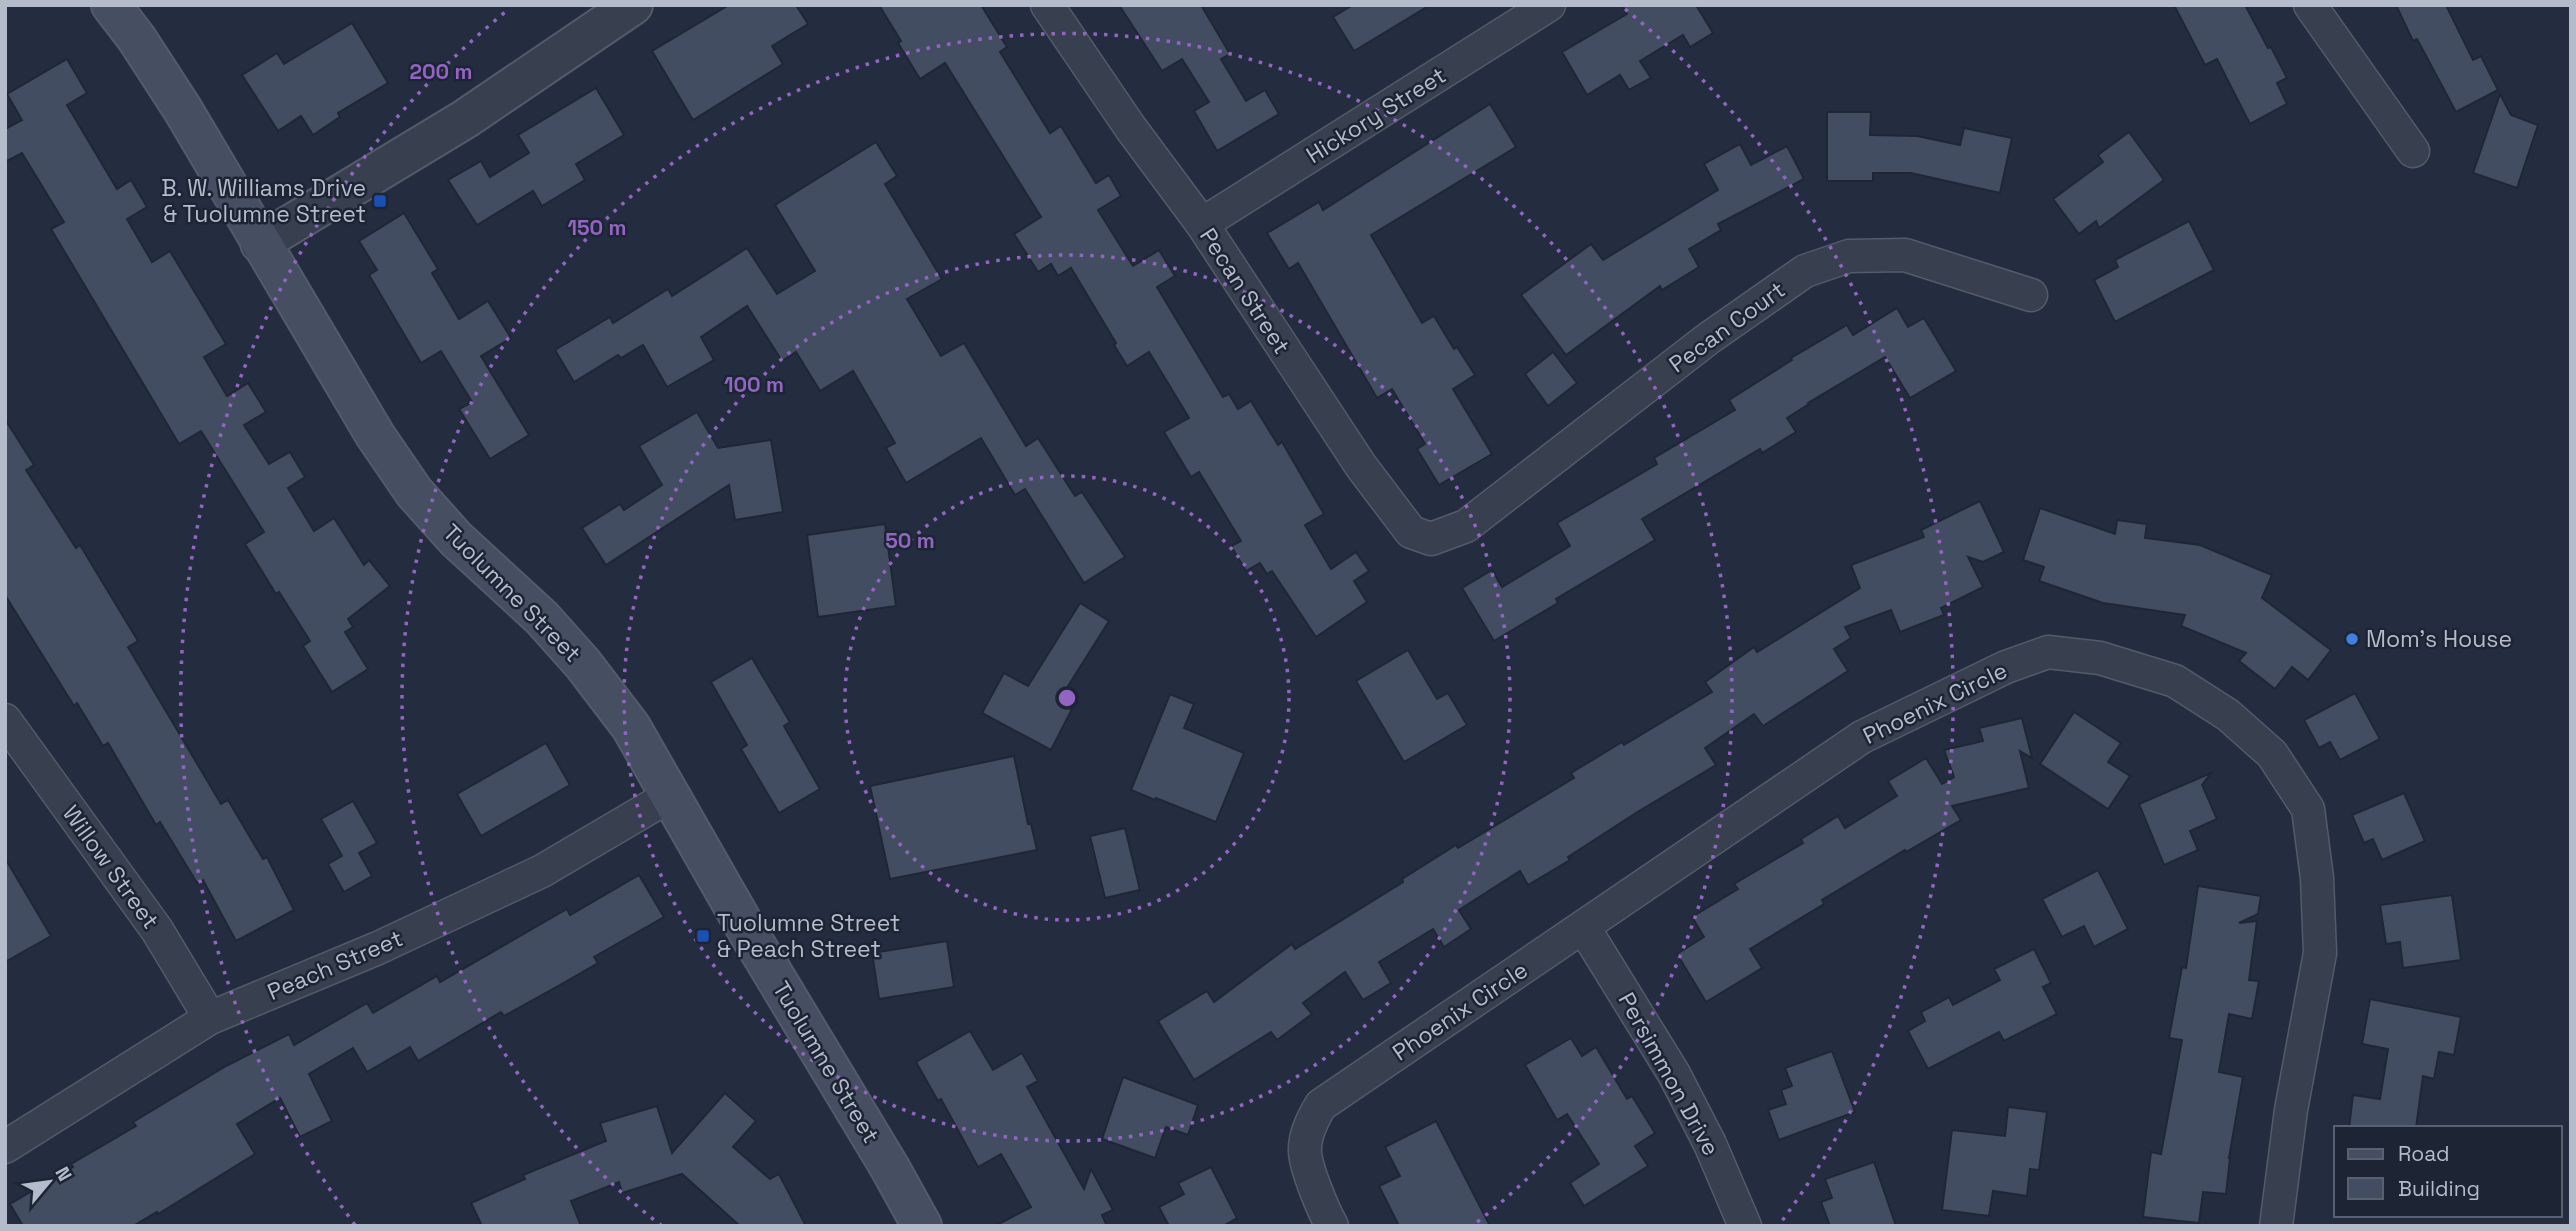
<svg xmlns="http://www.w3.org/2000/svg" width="2576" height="1231" font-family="'Space Grotesk',sans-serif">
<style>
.building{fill:#434d61;stroke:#1f2736;stroke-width:2}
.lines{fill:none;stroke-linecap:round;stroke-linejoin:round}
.minor-casing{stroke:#535b6a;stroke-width:35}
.tertiary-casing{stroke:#535b6a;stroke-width:42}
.secondary-casing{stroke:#535b6a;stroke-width:42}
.minor{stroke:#38404f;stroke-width:32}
.tertiary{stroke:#38404f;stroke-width:38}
.secondary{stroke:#464e62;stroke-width:38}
.ring{fill:none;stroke:#9265c3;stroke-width:3.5;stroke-dasharray:3.5 7}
.transit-dot{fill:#1a4fb4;stroke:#1d2534;stroke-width:2.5}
.shop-dot{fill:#3f7fe0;stroke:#1d2534;stroke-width:2.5}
.labels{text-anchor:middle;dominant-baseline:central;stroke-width:5;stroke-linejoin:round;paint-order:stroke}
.street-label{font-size:23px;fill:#b4bbca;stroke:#1d2534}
.poi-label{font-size:23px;fill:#b4bbca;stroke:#1d2534;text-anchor:start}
.centre{fill:#9265c3;stroke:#1d2534;stroke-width:3.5}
.ring-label{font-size:21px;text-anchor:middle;font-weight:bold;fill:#9265c3;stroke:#1d2534;stroke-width:5;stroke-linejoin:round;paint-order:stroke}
</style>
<rect width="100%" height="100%" fill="#242d3f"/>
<g class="building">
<polygon points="729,5 796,5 808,24 772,46 783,64 693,120 652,51"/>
<polygon points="879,5 981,5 1007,47 1000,52 1050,133 1061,126 1096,183 1109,175 1121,196 1098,210 1133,266 1159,250 1175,276 1157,287 1223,397 1229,394 1238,409 1251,401 1278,445 1282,442 1324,514 1305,525 1331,569 1356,552 1369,571 1354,581 1367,602 1316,637 1272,571 1267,574 1260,563 1246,571 1231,546 1241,541 1199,472 1191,477 1164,432 1189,418 1149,352 1127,366 1114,345 1116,343 1071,268 1058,276 1051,264 1038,272 1014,234 1041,217 945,63 920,79 898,43 901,41"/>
<polygon points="1119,5 1201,5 1230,54 1221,59 1246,101 1265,90 1279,114 1217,151 1194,111 1209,102 1182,59 1162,71"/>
<polygon points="1353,5 1430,5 1354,51 1333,17"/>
<polygon points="1622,5 1696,5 1713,33 1690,47 1683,35 1640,61 1651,78 1629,90 1620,75 1587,95 1562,52 1627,14"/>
<polygon points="2174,5 2245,5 2268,48 2271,47 2287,78 2277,83 2287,104 2250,124 2217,59 2205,65"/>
<polygon points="2396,5 2446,5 2473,60 2481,56 2498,90 2456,112 2417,39 2413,41"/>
<polygon points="352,23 388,83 338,113 340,117 313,135 301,116 278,131 242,75 277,53 284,64"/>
<polygon points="67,59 87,93 67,105 117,189 131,180 147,207 127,219 152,262 170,251 226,344 204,357 227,396 248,383 266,412 244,425 269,464 290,452 305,477 288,488 314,531 334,518 364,565 369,560 390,586 348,619 353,627 345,632 368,669 332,692 303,646 310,641 279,592 276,594 245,544 264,532 201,431 179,444 51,229 64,222 22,153 5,162 5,129 22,120 7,94"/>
<polygon points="596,88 624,135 576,164 585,180 542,206 533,191 477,225 448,180 481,161 490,177 529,153 518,135"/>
<polygon points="2500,94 2511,115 2538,125 2517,188 2473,173"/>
<polygon points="1490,104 1516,147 1371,235 1422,323 1434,316 1454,349 1457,347 1475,375 1453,389 1492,454 1439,485 1417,449 1425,444 1392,389 1377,398 1298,263 1289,269 1267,233 1319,202 1323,210"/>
<polygon points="1827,112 1871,112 1870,135 1917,136 1960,145 1964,128 2012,138 2000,193 1911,173 1873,173 1873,181 1827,181"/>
<polygon points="2129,132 2164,180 2099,228 2096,221 2079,234 2053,199 2103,162 2098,155"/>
<polygon points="876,142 897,176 885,184 942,279 907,299 941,356 964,343 1026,446 1038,438 1075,496 1082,492 1125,557 1084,583 1025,489 1015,495 981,438 906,483 886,448 895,443 853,371 820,391 796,352 782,361 747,306 701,337 714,360 667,387 643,345 621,358 618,355 574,382 555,350 610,317 613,323 668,289 672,296 747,248 777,294 815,271 775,205"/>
<polygon points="1740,144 1751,165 1787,146 1804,179 1718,224 1721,230 1689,249 1699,267 1662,290 1660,286 1566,355 1521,295 1591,244 1603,260 1718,190 1704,164"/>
<polygon points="404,213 438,269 432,273 459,319 488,301 511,338 481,356 529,435 490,459 459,409 472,402 441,351 421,363 369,275 377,270 359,241"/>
<polygon points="2189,221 2214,270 2115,322 2094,280 2118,267 2115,260"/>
<polygon points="1897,308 1908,327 1924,318 1956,371 1910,398 1885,357 1808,403 1809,404 1787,418 1796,432 1762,453 1760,449 1642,519 1655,540 1556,599 1558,603 1494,641 1462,588 1492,570 1502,587 1570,546 1557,523 1657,464 1654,458 1735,410 1729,400 1792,360 1791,358 1847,325 1853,335"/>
<polygon points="1553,352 1577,383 1548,406 1525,374"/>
<polygon points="697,412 718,448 771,440 783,512 735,520 729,485 606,565 582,528 620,504 624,510 662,485 639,446"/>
<polygon points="5,419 34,465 26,470 76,548 80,545 138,641 128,647 221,804 228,800 263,859 267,857 294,910 236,941 203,880 197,883 160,822 156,825 108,743 103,746 77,703 74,706 5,595"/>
<polygon points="1980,501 2004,552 1983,562 1968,557 1983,587 1941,608 1944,615 1900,632 1891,610 1845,627 1851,638 1834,649 1848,671 1763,726 1754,714 1705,748 1716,765 1639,811 1568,857 1570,860 1528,885 1520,871 1459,910 1471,929 1444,947 1433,929 1379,962 1391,983 1363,1000 1345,972 1303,1003 1312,1014 1277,1040 1271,1032 1194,1080 1158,1021 1207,991 1214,1002 1292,944 1295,949 1403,882 1402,879 1456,845 1458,848 1574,778 1571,773 1622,742 1624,745 1712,692 1705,682 1754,647 1757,652 1860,588 1851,565 1924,537 1921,530"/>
<polygon points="2040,508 2115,534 2117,520 2147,524 2145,538 2200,545 2272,575 2262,598 2331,650 2308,680 2292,667 2275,689 2239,661 2246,653 2181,626 2185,615 2103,603 2039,581 2044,567 2023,560"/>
<polygon points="885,524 896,606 818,617 807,535"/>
<polygon points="1080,603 1109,621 1058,702 1072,709 1051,750 982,713 1004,673 1028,686"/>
<polygon points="1408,650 1437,699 1448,693 1467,725 1404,762 1356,681"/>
<polygon points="752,658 790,722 784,726 820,789 779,813 741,749 747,745 711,682"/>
<polygon points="2355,693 2380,739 2340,760 2330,742 2319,748 2304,720"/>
<polygon points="1170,694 1194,704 1184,728 1244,753 1216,822 1156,798 1155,800 1131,790"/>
<polygon points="2074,712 2121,743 2108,762 2130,776 2108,809 2040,764"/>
<polygon points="2022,718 2032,758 2020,751 2029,788 1952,806 1961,820 1906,852 1905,850 1822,900 1824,904 1750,949 1762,968 1706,1002 1677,954 1704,937 1692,917 1738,889 1734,884 1803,843 1801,839 1838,816 1845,828 1897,796 1888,781 1926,758 1942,784 1954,777 1944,750 1983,741 1979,728"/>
<polygon points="546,743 570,785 481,836 457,794"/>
<polygon points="1014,756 1028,824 1031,824 1037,850 890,879 870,786"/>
<polygon points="2211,773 2202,785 2217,819 2190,831 2198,850 2164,865 2139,804"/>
<polygon points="2404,793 2425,841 2382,860 2373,839 2364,843 2352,815"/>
<polygon points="353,801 377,843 359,853 372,876 344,892 328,864 342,856 321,819"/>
<polygon points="1125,828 1140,890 1105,898 1090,836"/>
<polygon points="5,858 51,936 5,962"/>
<polygon points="2098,870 2128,929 2094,947 2084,926 2062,937 2042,899"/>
<polygon points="639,875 664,917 594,957 598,963 567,981 504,1016 501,1012 418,1061 410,1047 367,1072 353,1048 309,1074 332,1121 300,1137 280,1098 237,1124 255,1154 158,1214 157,1212 133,1226 23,1226 10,1204 73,1167 71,1164 136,1126 133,1122 226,1066 289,1034 294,1045 367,1003 373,1013 437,976 440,982 567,909 570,915"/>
<polygon points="2198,886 2261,896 2258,914 2239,923 2257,921 2249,980 2259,981 2252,1019 2229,1014 2219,1072 2243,1077 2229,1158 2230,1158 2226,1194 2203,1192 2199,1223 2143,1217 2151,1152 2161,1154 2182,1040 2169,1038 2182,967 2186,968"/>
<polygon points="2452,895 2461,960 2403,968 2400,942 2386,944 2380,905"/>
<polygon points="947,941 954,987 879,999 872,953"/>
<polygon points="2034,949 2051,983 2043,987 2057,1014 2004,1041 1999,1032 1928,1069 1908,1031 1925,1021 1921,1012 1949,997 1953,1005 2000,980 1994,969"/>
<polygon points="2370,999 2461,1017 2454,1055 2439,1052 2434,1079 2423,1076 2416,1128 2349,1128 2353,1095 2380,1099 2388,1049 2362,1044"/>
<polygon points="970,1031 993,1070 1022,1053 1038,1081 1027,1087 1084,1189 1091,1169 1113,1210 1102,1215 1107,1226 995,1226 1031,1207 1001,1154 978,1167 941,1099 938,1101 916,1062"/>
<polygon points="1571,1038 1582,1056 1596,1047 1627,1099 1632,1096 1655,1133 1635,1146 1648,1166 1584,1206 1570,1183 1599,1164 1567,1114 1557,1120 1525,1065"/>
<polygon points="1832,1051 1855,1112 1779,1140 1768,1110 1786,1104 1781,1090 1792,1086 1785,1068"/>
<polygon points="1123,1077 1198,1105 1188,1135 1166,1127 1155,1158 1102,1139"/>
<polygon points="725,1093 756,1121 733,1147 770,1179 779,1174 806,1226 740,1226 682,1174 622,1193 619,1182 571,1201 581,1226 482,1226 471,1203 525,1179 523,1175 606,1141 600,1123 657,1106 672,1153"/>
<polygon points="2008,1107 2047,1112 2039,1170 2030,1169 2027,1196 1993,1191 1989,1216 1942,1210 1952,1130 2005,1136"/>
<polygon points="1436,1121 1490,1226 1399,1226 1379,1186 1400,1176 1385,1147"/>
<polygon points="1874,1162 1896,1226 1830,1226 1821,1202 1832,1198 1825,1179"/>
<polygon points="1211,1167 1237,1218 1223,1226 1169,1226 1159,1207 1184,1194 1178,1183"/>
</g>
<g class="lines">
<g class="minor-casing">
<g id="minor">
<polyline points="1047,5 1130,127 1202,224 1361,466 1411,532 1431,539 1466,526 1709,338 1805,271 1849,256 1905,255 2031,295"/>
<polyline points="2310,5 2413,151"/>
<polyline points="1202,224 1549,5"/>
<polyline points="5,720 157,930 210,1018"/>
<polyline points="1584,928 1674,1074 1710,1144 1745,1226"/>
<polyline points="5,1147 210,1018 378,948 542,871 671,795"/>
<path d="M1332,1226C1323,1210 1306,1169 1305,1152C1304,1136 1313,1118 1321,1105L1862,737L2006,667L2048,652L2100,658L2175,681L2228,715L2272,754L2308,809L2317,878L2320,953L2291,1110L2276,1226"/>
</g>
</g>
<g class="tertiary-casing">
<polyline id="tertiary" points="260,243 465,119 633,5"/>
</g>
<g class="secondary-casing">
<polyline id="secondary" points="111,5 137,39 183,110 375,435 414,492 456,539 542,618 583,664 631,727 751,937 890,1168 922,1226"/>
</g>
<use href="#minor" class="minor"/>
<use href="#tertiary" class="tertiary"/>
<use href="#secondary" class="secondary"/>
</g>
<g class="ring">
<circle cx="1067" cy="698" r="222"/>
<circle cx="1067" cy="698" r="443"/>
<path d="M662 1226A665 665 0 1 1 1472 1226"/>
<path d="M355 1225A886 886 0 0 1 509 9M1625 9A886 886 0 0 1 1779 1225"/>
</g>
<g class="transit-dot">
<rect x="373" y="194" width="14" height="14" rx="3.5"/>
<rect x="696" y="929" width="14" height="14" rx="3.5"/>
</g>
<circle class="shop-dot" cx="2352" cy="639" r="7"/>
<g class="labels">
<g class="street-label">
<text transform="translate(1376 115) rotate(-32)">Hickory Street</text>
<text transform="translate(1245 291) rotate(57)">Pecan Street</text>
<text transform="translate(1727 327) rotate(-36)">Pecan Court</text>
<text transform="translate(512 593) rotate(45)">Tuolumne Street</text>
<text transform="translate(1935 703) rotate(-26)">Phoenix Circle</text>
<text transform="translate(111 867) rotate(54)">Willow Street</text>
<text transform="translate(335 965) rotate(-23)">Peach Street</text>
<text transform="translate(1460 1011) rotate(-34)">Phoenix Circle</text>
<text transform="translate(826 1062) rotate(59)">Tuolumne Street</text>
<text transform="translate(1669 1074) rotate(61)">Persimmon Drive</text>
</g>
<g class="poi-label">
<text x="366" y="188" text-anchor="end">B. W. Williams Drive<tspan x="366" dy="26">&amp; Tuolumne Street</tspan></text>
<text x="2366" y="639">Mom’s House</text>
<text x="717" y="923">Tuolumne Street<tspan x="717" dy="26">&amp; Peach Street</tspan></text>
</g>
</g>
<circle cx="1067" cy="698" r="10" class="centre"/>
<g class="ring-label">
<text x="441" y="79">200 m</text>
<text x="597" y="235">150 m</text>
<text x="754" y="392">100 m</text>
<text x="910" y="548">50 m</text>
</g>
<rect width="2576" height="1231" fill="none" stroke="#b4bbca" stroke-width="14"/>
<rect x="2334" y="1126" width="228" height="91" fill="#1d2534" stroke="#596170" stroke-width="2"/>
<rect x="2348" y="1149" width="35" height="10" fill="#464e62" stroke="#596170" stroke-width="2"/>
<text x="2398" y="1161" font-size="21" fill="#b4bbca">Road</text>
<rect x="2348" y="1178" width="35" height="21" fill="#434d61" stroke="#596170" stroke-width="2"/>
<text x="2398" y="1196" font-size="21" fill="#b4bbca">Building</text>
<g transform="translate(49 1182) rotate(61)" stroke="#1d2534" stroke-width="5" paint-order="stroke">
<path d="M0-5L12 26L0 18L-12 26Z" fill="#b4bbca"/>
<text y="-10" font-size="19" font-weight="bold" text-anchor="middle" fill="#b4bbca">N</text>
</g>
</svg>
